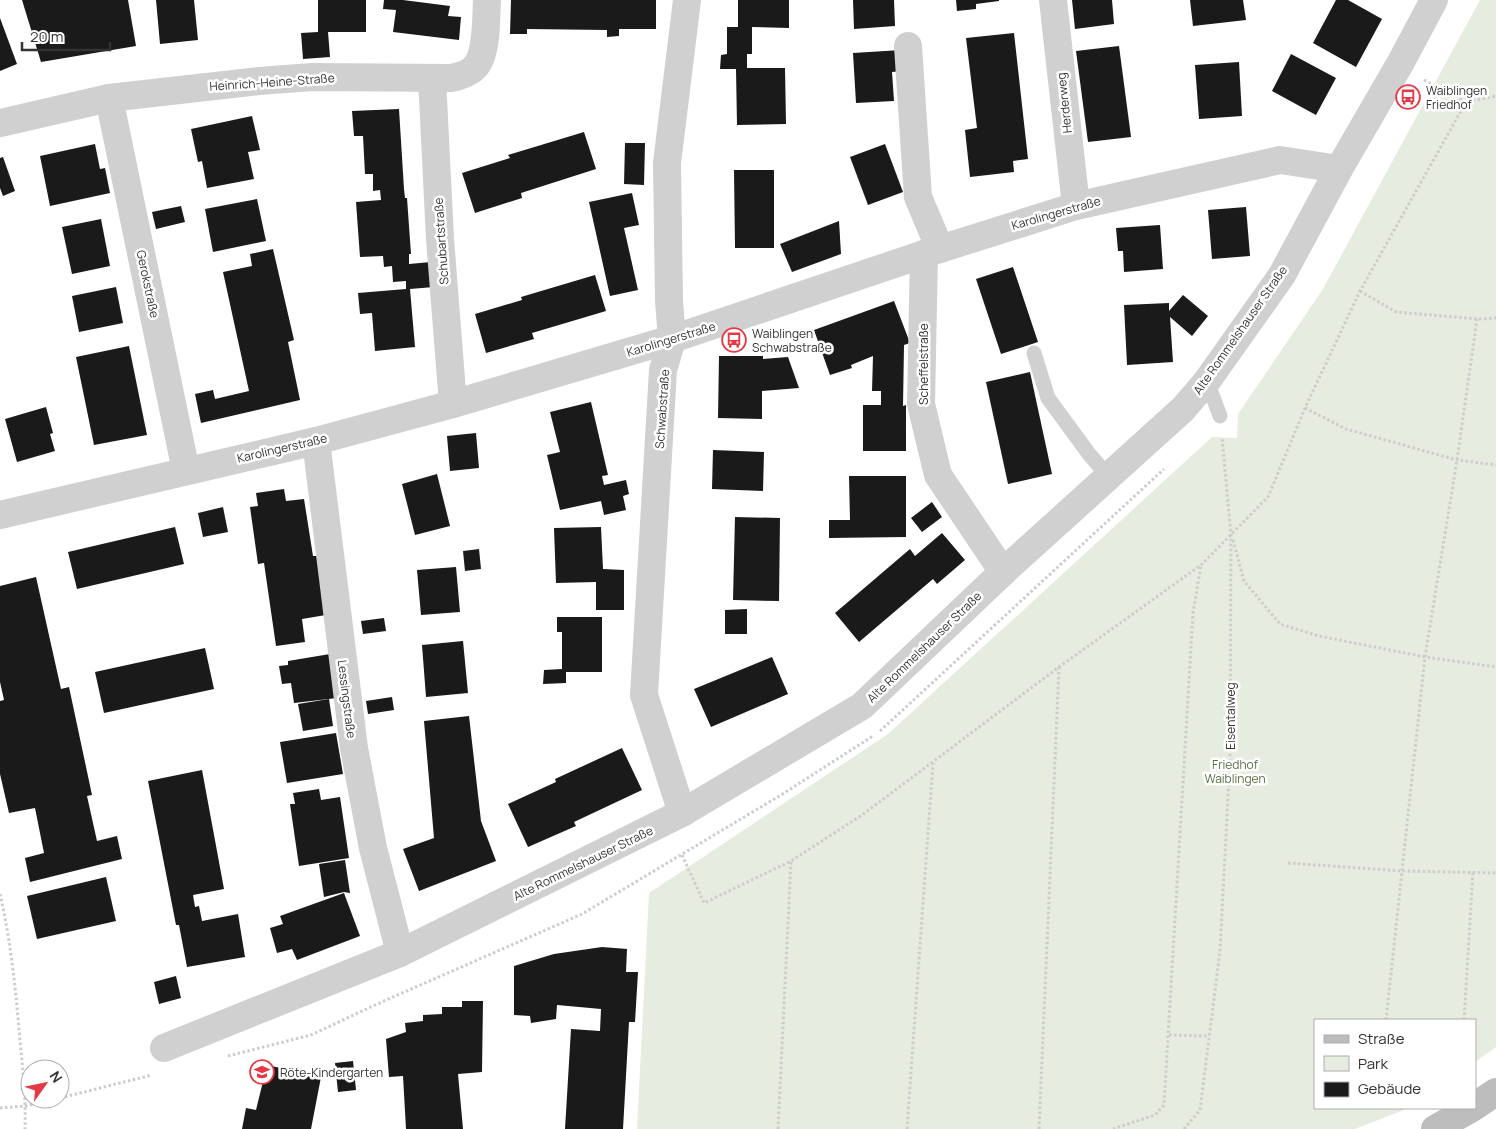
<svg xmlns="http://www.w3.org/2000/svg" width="1496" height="1129" font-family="Manrope,sans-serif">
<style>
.green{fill:#e6ecdf}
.building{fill:#1a1a1a}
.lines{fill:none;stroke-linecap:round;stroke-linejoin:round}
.path{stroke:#cdcdcd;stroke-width:3;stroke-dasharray:2.5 2.5;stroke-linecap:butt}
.service{stroke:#d0d0d0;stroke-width:15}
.minor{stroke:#d0d0d0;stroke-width:28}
.secondary{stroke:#bdbdbd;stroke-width:28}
.labels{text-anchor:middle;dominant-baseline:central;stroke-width:5;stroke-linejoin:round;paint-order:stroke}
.street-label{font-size:12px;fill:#333;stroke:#fff}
.poi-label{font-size:12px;fill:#333;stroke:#fff;text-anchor:start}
.park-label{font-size:12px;fill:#56703f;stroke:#fff}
</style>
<rect width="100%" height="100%" fill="#fff"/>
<polygon class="green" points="1480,0 1496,0 1496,1047 1475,1062 1475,1020 1315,1020 1315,1108 1409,1108 1355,1129 637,1129 649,893 888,734 1212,437 1237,438 1238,414 1323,289"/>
<g class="building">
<polygon points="22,0 128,0 136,46 41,62"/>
<polygon points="156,0 194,0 198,40 160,44"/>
<polygon points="318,0 366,0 366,32 328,32 330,57 303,59 301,33 318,32"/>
<polygon points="384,0 403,0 450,6 448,16 461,17 459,40 393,32 396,10 383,9"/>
<polygon points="511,0 656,0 656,29 619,29 619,36 607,37 607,30 527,29 527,34 510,34"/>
<polygon points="738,0 789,0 789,28 752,27 752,54 747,54 747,68 785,68 786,124 737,125 736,69 720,69 721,55 727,54 727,27 738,27"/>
<polygon points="853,0 894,0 895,26 854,29"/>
<polygon points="956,0 999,0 999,1 976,4 976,9 957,11"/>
<polygon points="1072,0 1112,0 1114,24 1075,29"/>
<polygon points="1190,0 1243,0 1246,20 1193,26"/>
<polygon points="1336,0 1348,0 1382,19 1356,67 1313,43"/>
<polygon points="0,18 17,64 0,71"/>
<polygon points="1014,33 1028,159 1013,161 1014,172 970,177 965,130 977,128 966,38"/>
<polygon points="1119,46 1131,137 1088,142 1076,51"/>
<polygon points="901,50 902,71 892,72 894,101 856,103 853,53"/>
<polygon points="1291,54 1336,78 1316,115 1272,91"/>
<polygon points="1239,62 1242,116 1199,119 1195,65"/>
<polygon points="399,109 404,189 405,198 407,198 411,254 409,254 409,264 431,262 434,287 410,289 415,347 375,351 372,313 360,314 358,293 406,289 406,281 393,282 392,266 384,267 383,256 360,257 356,202 381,200 380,190 373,191 373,174 365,174 363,136 354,136 352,111"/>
<polygon points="252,116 260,150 248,152 254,179 207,188 202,161 198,162 191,129"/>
<polygon points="584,132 596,169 521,193 522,198 475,213 462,173 510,158 508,155"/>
<polygon points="625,143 645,143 644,185 624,184"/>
<polygon points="95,144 100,169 105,168 110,193 50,206 40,156"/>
<polygon points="885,144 903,192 868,205 850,157"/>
<polygon points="3,157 15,191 3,196 0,188 0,158"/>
<polygon points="734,170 774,170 774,248 735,248"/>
<polygon points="632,193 639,225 624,228 638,290 610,296 589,202"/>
<polygon points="257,199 266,241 213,252 205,209"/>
<polygon points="181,206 185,222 156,229 152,212"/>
<polygon points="1246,207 1250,256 1212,259 1208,210"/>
<polygon points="101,219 110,266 72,274 62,227"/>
<polygon points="839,221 841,254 792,272 780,244"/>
<polygon points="1160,225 1163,269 1124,272 1123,251 1118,251 1116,228"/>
<polygon points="273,249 294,340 288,342 300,400 201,423 195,394 213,390 215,399 249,391 223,272 252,266 250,254"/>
<polygon points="1013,267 1038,342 1001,354 976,279"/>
<polygon points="595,275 606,311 532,333 534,339 486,353 475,314 522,300 521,297"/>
<polygon points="116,287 123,323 79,332 72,296"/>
<polygon points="1183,295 1208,316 1192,336 1170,317 1173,362 1127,365 1124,305 1169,303 1169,311"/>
<polygon points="894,301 910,343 904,345 903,406 906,405 906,451 863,451 863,405 881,405 881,391 872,391 873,356 851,365 852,368 830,375 814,330"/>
<polygon points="129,346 147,435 94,445 76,357"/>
<polygon points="719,356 763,356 763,359 788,357 799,388 762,391 762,419 718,418"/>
<polygon points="1030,372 1052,474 1008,484 986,382"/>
<polygon points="591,402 608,475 602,476 604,485 626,480 629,494 623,496 626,510 604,515 601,501 560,510 547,455 560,452 550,412"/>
<polygon points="46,407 53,433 50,434 55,451 17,462 5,419"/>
<polygon points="476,433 479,468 450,471 447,436"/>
<polygon points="713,450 764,452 763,491 712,489"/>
<polygon points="437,474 450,526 415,535 402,484"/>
<polygon points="849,476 906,476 906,537 829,538 829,520 850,520"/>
<polygon points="284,489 286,501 304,499 313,556 317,556 326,615 302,619 305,642 276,646 264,563 258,564 250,507 258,506 256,493"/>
<polygon points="932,502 942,517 922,532 911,518"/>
<polygon points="223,507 228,532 203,537 198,513"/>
<polygon points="735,517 780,518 779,601 733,600"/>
<polygon points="175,527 184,564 77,589 68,552"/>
<polygon points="601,527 603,569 624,570 624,610 596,610 596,582 556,583 554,528"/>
<polygon points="942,533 965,560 937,584 933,579 859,642 835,613 910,549 915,556"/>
<polygon points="479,549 481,569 465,571 463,551"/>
<polygon points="456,567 460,612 421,615 417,570"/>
<polygon points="36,577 61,689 69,687 92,795 87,796 97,841 117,836 122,859 30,882 25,858 44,853 35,808 9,813 0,774 0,701 4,700 0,682 0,586"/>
<polygon points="747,609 747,634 725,634 725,610"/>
<polygon points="557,617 602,617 602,672 566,672 566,683 543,684 544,670 562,669 562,632 557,632"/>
<polygon points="384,618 386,631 363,634 361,621"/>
<polygon points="463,641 468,693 426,697 422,645"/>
<polygon points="205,648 214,689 104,713 95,672"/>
<polygon points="330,654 337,698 294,703 291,683 282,684 279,666 288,665 288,661"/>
<polygon points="772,657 788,694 711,727 694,689"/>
<polygon points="392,697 394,710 368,714 366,701"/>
<polygon points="329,699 333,726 303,731 298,704"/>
<polygon points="469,716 481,821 496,861 419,891 403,849 434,838 424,721"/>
<polygon points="336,733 343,774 287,783 280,742"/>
<polygon points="622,748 642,790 574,822 576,826 528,847 508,804 556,782 555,779"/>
<polygon points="202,770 224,889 193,895 195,907 199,906 202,921 238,914 245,957 187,967 179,925 176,925 148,781"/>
<polygon points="319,789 321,800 340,797 349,858 299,866 290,804 295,804 293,793"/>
<polygon points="345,860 350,893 344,892 324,897 319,864"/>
<polygon points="106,877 116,921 37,939 27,896"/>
<polygon points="344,893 360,936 297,960 292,949 277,953 270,928 283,924 280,916"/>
<polygon points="602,947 627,949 626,972 638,972 635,1022 629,1022 623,1129 565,1129 571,1029 600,1031 601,1009 557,1005 556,1019 531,1023 530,1016 514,1015 514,966 554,954"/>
<polygon points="176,976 181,998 159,1004 154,982"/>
<polygon points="462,1001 483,1001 482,1072 458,1074 463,1129 406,1129 403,1076 389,1077 386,1039 406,1032 405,1023 423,1021 423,1015 442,1014 442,1007 462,1007"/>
<polygon points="353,1061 356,1090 338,1092 335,1063"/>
<polygon points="267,1065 321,1077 311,1129 242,1129 246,1108 256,1110"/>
</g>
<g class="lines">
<g class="path">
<polyline points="1424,80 1466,102"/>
<polyline points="1360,291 1396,312 1477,319 1496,318"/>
<polyline points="1305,408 1346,429 1457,460 1496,465"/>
<polyline points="1233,540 1244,581 1280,624 1319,636 1425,657 1496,667"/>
<polyline points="880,731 1164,469"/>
<polyline points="682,855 704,903 791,861 862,815 1059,667 1201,565 1268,497 1305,408 1360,291 1466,102 1496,96"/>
<polyline points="1288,863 1402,871 1496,873"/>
<path d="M0,894C11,942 16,992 20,1041C23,1071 26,1100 25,1129"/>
<polyline points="1386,1020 1425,657 1457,460 1477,319"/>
<polyline points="1464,1020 1473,872"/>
<polyline points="1169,1035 1209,1036"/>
<polyline points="228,1056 311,1035 375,1005 582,914 781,795 873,736"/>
<polyline points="60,1098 152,1075"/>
<polyline points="0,1108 25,1106 56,1099"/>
<polyline points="778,1129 791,861"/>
<polyline points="907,1129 933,763"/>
<polyline points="1039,1129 1059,667"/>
<polyline points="1113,1129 1155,1115 1164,1105 1193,613 1201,565"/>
<polyline points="1184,1129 1200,1110 1220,951 1230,758 1231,535 1222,437"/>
</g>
<g class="service">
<polyline points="1034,353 1048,398 1089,454 1109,477"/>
<polyline points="1207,381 1220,416"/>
</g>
<g class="minor">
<polyline points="1053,0 1076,206"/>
<polyline points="908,46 918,197 940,249"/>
<polyline points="432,78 440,239 453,404"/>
<polyline points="109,98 186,471"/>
<path d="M0,123L109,98L259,81L312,77L451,78C461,76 473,72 478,63C487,49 486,17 487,0"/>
<polyline points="924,254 921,404 938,475 1003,572"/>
<polyline points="316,441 354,748 373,848 400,953"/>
<polyline points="0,515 316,441 453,404 672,339 924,254 1076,206 1280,160 1339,169"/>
<polyline points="682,813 644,695 663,370 672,339 669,301 667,163 687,0"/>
<polyline points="164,1048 400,953 682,813 862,706 1003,572 1183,409 1207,381 1282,275 1339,169 1401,62 1434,0"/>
</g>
<g class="secondary">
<polyline points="1475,1106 1496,1092"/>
<polyline points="1435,1129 1472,1108"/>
</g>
</g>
<defs>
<g id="bus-ring" transform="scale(1.25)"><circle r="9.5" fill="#fff" stroke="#e63946" stroke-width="1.5"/><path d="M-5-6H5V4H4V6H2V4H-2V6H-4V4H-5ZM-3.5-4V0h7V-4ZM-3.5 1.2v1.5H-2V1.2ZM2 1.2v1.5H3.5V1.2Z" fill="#e63946"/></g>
<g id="school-ring" transform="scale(1.25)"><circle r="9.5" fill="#fff" stroke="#e63946" stroke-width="1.5"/><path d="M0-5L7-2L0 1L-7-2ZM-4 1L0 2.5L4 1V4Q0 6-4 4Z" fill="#e63946"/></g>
</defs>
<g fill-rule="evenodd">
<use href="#bus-ring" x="1408" y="97"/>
<use href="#bus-ring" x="734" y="340"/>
<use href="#school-ring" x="262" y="1072"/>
</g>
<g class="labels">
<g class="street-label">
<text transform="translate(272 82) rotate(-4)">Heinrich-Heine-Straße</text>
<text transform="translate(1064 103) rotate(-96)">Herderweg</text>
<text transform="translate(1056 213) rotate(-16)">Karolingerstraße</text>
<text transform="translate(441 241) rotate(-94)">Schubartstraße</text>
<text transform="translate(148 284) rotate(78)">Gerokstraße</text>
<text transform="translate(1240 330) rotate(-55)">Alte Rommelshauser Straße</text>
<text transform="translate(671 339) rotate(-17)">Karolingerstraße</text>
<text transform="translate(923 364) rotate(-90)">Scheffelstraße</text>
<text transform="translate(662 409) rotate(-86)">Schwabstraße</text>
<text transform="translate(282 448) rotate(-13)">Karolingerstraße</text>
<text transform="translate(924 647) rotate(-44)">Alte Rommelshauser Straße</text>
<text transform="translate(347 699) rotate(83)">Lessingstraße</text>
<text transform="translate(1230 716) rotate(-90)">Eisentalweg</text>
<text transform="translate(583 863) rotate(-26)">Alte Rommelshauser Straße</text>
</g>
<g class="poi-label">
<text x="1426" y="90">Waiblingen<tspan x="1426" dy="14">Friedhof</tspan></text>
<text x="752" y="333">Waiblingen<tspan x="752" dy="14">Schwabstraße</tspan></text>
<text x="280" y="1072">Röte-Kindergarten</text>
</g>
<g class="park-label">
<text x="1235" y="764">Friedhof<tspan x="1235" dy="14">Waiblingen</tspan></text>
</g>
</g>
<rect x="1314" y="1019" width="162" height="90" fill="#ffffff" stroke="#adadad"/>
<rect x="1324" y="1035" width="25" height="8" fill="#bdbdbd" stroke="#adadad"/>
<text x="1358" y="1044" font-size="15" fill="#333333">Straße</text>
<rect x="1324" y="1056" width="25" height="15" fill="#e6ecdf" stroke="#adadad"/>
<text x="1358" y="1069" font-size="15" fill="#333333">Park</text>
<rect x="1324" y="1082" width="25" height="15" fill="#1a1a1a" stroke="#adadad"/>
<text x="1358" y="1094" font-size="15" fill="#333333">Gebäude</text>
<g transform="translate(45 1084) rotate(57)"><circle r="24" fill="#ffffff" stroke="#adadad"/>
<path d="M0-4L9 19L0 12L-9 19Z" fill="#e63946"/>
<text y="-8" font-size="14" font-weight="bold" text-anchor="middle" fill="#333333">N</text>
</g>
<path d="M22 42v8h88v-8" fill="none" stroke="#333333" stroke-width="2.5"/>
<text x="30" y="42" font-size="15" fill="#333333" stroke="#ffffff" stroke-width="4" paint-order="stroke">20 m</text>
</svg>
